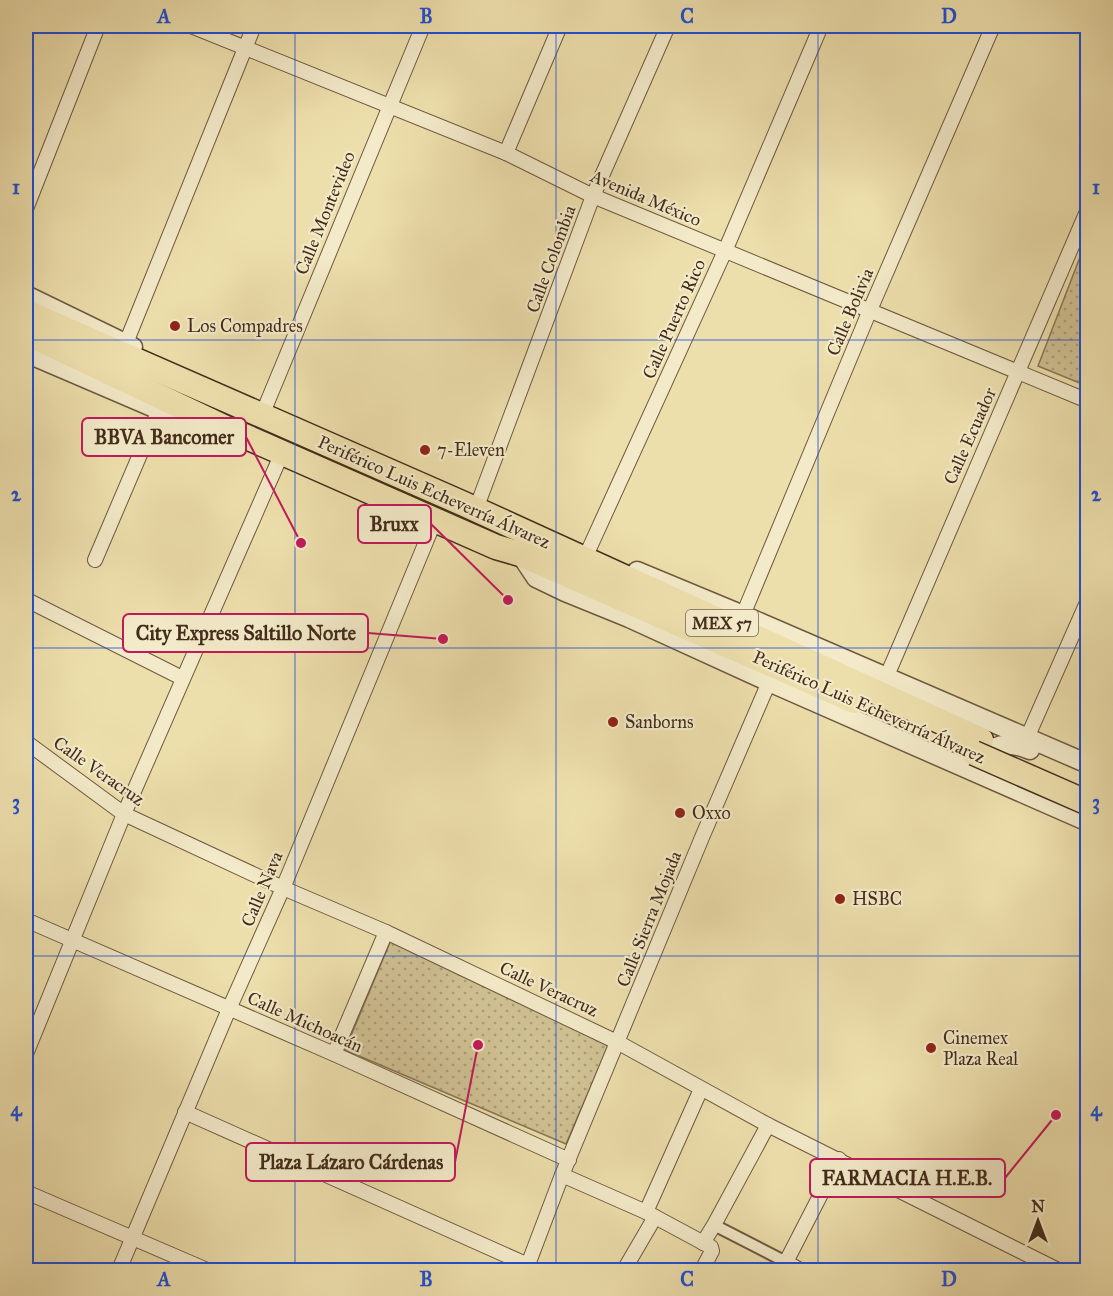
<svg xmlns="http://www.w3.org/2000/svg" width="1113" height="1296" font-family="'IM FELL Great Primer',serif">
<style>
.green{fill:url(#green-dots);stroke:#8a7657;stroke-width:1.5}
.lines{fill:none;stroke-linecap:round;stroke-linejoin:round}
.pedestrian-casing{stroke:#6e593f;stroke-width:14}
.minor-casing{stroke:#6e593f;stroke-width:16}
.tertiary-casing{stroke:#6e593f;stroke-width:21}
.trunk-casing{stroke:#432c1b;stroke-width:27}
.pedestrian{stroke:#f3eac9;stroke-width:10}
.minor{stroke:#f3eac9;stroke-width:14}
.tertiary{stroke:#f3eac9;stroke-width:18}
.trunk{stroke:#eddfac;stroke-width:24}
.trunk-bridge-casing{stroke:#432c1b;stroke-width:27;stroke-linecap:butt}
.trunk-bridge{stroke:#eddfac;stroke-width:24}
.grid{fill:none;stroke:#1d4ed8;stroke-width:1.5;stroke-opacity:0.55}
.poi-dot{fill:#8f2418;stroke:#f3eac9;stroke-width:2}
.labels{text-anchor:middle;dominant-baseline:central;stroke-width:4.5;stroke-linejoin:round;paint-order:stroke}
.shield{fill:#f3eac9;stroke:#78654f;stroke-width:1.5}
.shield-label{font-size:16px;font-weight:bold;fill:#432c1b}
.street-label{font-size:18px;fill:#432c1b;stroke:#f3eac9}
.poi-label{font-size:18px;fill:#432c1b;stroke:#f3eac9;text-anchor:start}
.leader{fill:none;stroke:#c2185b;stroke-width:2}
.callout-dot{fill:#c2185b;stroke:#f3eac9;stroke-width:2}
.callout{fill:#f3eac9;stroke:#c2185b;stroke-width:2}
.callout-label{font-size:20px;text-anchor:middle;font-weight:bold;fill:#432c1b}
.neatline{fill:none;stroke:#1d4ed8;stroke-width:2}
.grid-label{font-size:20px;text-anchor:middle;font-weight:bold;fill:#1d4ed8}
</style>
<defs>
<pattern id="green-dots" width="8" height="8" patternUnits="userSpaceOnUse" patternTransform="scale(1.5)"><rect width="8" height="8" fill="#d0c193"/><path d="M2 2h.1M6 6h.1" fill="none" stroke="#aa9d77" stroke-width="1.8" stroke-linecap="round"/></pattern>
</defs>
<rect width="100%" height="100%" fill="#eddfac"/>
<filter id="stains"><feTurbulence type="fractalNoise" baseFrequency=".00333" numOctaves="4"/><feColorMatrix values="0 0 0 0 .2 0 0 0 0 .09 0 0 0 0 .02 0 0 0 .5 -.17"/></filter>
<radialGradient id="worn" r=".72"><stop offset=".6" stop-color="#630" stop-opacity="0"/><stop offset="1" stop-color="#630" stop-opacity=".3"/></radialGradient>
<g class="green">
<polygon points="1087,239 1088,386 1087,386 1038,366"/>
<polygon points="391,940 611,1039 566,1144 345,1050"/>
</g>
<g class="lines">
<g class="pedestrian-casing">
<polyline id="pedestrian" points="714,1225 786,1262 783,1270"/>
</g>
<g class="minor-casing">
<g id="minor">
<polyline points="191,26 506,153 593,196 1088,401"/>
<polyline points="506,153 560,26"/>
<polyline points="26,209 98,26"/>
<polyline points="126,343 254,26"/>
<polyline points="262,415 423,26"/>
<polyline points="476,509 593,196 668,26"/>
<polyline points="95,560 159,410"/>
<polyline points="584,560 725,251 821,26"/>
<polyline points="27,600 182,678"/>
<polyline points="743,615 870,310 993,26"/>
<polyline points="886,678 1088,209"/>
<polyline points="1027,738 1088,600"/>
<polyline points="26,742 124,814 283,888 386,932 619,1043 768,1125 1058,1270"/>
<polyline points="26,920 334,1054 569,1160"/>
<polyline points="26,1054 124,814 282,453"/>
<polyline points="334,1054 386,932"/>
<polyline points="185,1112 528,1265"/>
<polyline points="562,1175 646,1212 711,1247 712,1251 702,1270"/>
<polyline points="26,1192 207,1270"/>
<polyline points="646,1212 701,1089"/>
<polyline points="703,1243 714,1225 768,1125"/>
<polyline points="119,1270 229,1009 283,888 435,520"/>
<polyline points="526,1270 562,1175 703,835 769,682"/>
<polyline points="624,1270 655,1217"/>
<polyline points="800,1270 786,1262 839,1159"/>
</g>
</g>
<g class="tertiary-casing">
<g id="tertiary">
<polyline points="26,295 133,347"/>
<polyline points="26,353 159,410 185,417"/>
<polyline points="520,554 536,578 565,592 629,618 769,682 1088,822"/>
<polyline points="637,571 743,615 1088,764"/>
<path d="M974,761C995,744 1006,740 1030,750"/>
</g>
</g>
<g class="trunk-casing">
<g id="trunk">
<polyline points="26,312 464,504 981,740"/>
<polyline points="26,333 226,428 496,547 520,554 854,701"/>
</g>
</g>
<use href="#pedestrian" class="pedestrian"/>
<use href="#minor" class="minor"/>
<use href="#tertiary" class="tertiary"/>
<use href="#trunk" class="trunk"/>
<g class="trunk-bridge-casing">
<polyline id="trunk-bridge" points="974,753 1088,803"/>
</g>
<use href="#trunk-bridge" class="trunk-bridge"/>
</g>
<path class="grid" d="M295,26V1270M556,26V1270M818,26V1270M26,340H1088M26,648H1088M26,956H1088"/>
<g class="poi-dot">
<circle cx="175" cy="326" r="6"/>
<circle cx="425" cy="450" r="6"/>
<circle cx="613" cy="722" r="6"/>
<circle cx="680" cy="813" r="6"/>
<circle cx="840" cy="899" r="6"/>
<circle cx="931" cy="1048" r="6"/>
</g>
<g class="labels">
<rect class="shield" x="686" y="610" width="72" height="26" rx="4.5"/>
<g class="shield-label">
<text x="722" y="623">MEX 57</text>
</g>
<g class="street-label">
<text transform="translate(646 198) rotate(23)">Avenida México</text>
<text transform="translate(325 213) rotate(-68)">Calle Montevideo</text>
<text transform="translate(551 259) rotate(-70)">Calle Colombia</text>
<text transform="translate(850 312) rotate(-67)">Calle Bolivia</text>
<text transform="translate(674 319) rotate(-66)">Calle Puerto Rico</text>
<text transform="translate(970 436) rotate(-66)">Calle Ecuador</text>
<text transform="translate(434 492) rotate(24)">Periférico Luis Echeverría Álvarez</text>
<text transform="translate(869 707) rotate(24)">Periférico Luis Echeverría Álvarez</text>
<text transform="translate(99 771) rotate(35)">Calle Veracruz</text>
<text transform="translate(262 889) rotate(-67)">Calle Nava</text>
<text transform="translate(649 919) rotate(-68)">Calle Sierra Mojada</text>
<text transform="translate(549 989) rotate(25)">Calle Veracruz</text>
<text transform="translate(305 1022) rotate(24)">Calle Michoacán</text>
</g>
<g class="poi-label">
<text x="187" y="326">Los Compadres</text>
<text x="437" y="450">7-Eleven</text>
<text x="625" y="722">Sanborns</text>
<text x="692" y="813">Oxxo</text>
<text x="852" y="899">HSBC</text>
<text x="943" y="1038">Cinemex<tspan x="943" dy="21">Plaza Real</tspan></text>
</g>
</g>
<path class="leader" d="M301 543L246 437M508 600L431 524M443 639L368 633M478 1045L455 1162M1056 1115L1005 1178"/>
<g class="callout-dot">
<circle cx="301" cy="543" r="6"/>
<circle cx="508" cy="600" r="6"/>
<circle cx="443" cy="639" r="6"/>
<circle cx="478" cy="1045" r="6"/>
<circle cx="1056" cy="1115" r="6"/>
</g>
<g class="callout">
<rect x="82" y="418" width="164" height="38" rx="6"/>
<rect x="358" y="505" width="73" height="38" rx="6"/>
<rect x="123" y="614" width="245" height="38" rx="6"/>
<rect x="246" y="1143" width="209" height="38" rx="6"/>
<rect x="810" y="1159" width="195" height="38" rx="6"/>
</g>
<g class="callout-label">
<text x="164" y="444">BBVA Bancomer</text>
<text x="394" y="531">Bruxx</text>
<text x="246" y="640">City Express Saltillo Norte</text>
<text x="351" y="1169">Plaza Lázaro Cárdenas</text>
<text x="907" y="1185">FARMACIA H.E.B.</text>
</g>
<rect width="1113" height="1296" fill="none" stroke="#eddfac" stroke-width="66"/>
<g transform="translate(1038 1221)" stroke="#f3eac9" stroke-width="4.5" paint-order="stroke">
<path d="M0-4.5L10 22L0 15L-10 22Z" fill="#432c1b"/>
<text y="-9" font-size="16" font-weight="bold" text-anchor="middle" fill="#432c1b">N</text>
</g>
<rect x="33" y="33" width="1047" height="1230" class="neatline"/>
<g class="grid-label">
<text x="164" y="23">A</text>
<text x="426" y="23">B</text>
<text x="687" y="23">C</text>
<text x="949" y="23">D</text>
<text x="16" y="194">1</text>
<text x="1096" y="194">1</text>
<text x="16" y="501">2</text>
<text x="1096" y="501">2</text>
<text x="16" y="809">3</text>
<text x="1096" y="809">3</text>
<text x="16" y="1116">4</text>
<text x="1096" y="1116">4</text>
<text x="164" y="1286">A</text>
<text x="426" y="1286">B</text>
<text x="687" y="1286">C</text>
<text x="949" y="1286">D</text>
</g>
<rect width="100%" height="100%" filter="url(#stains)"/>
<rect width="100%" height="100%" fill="url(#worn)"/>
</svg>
